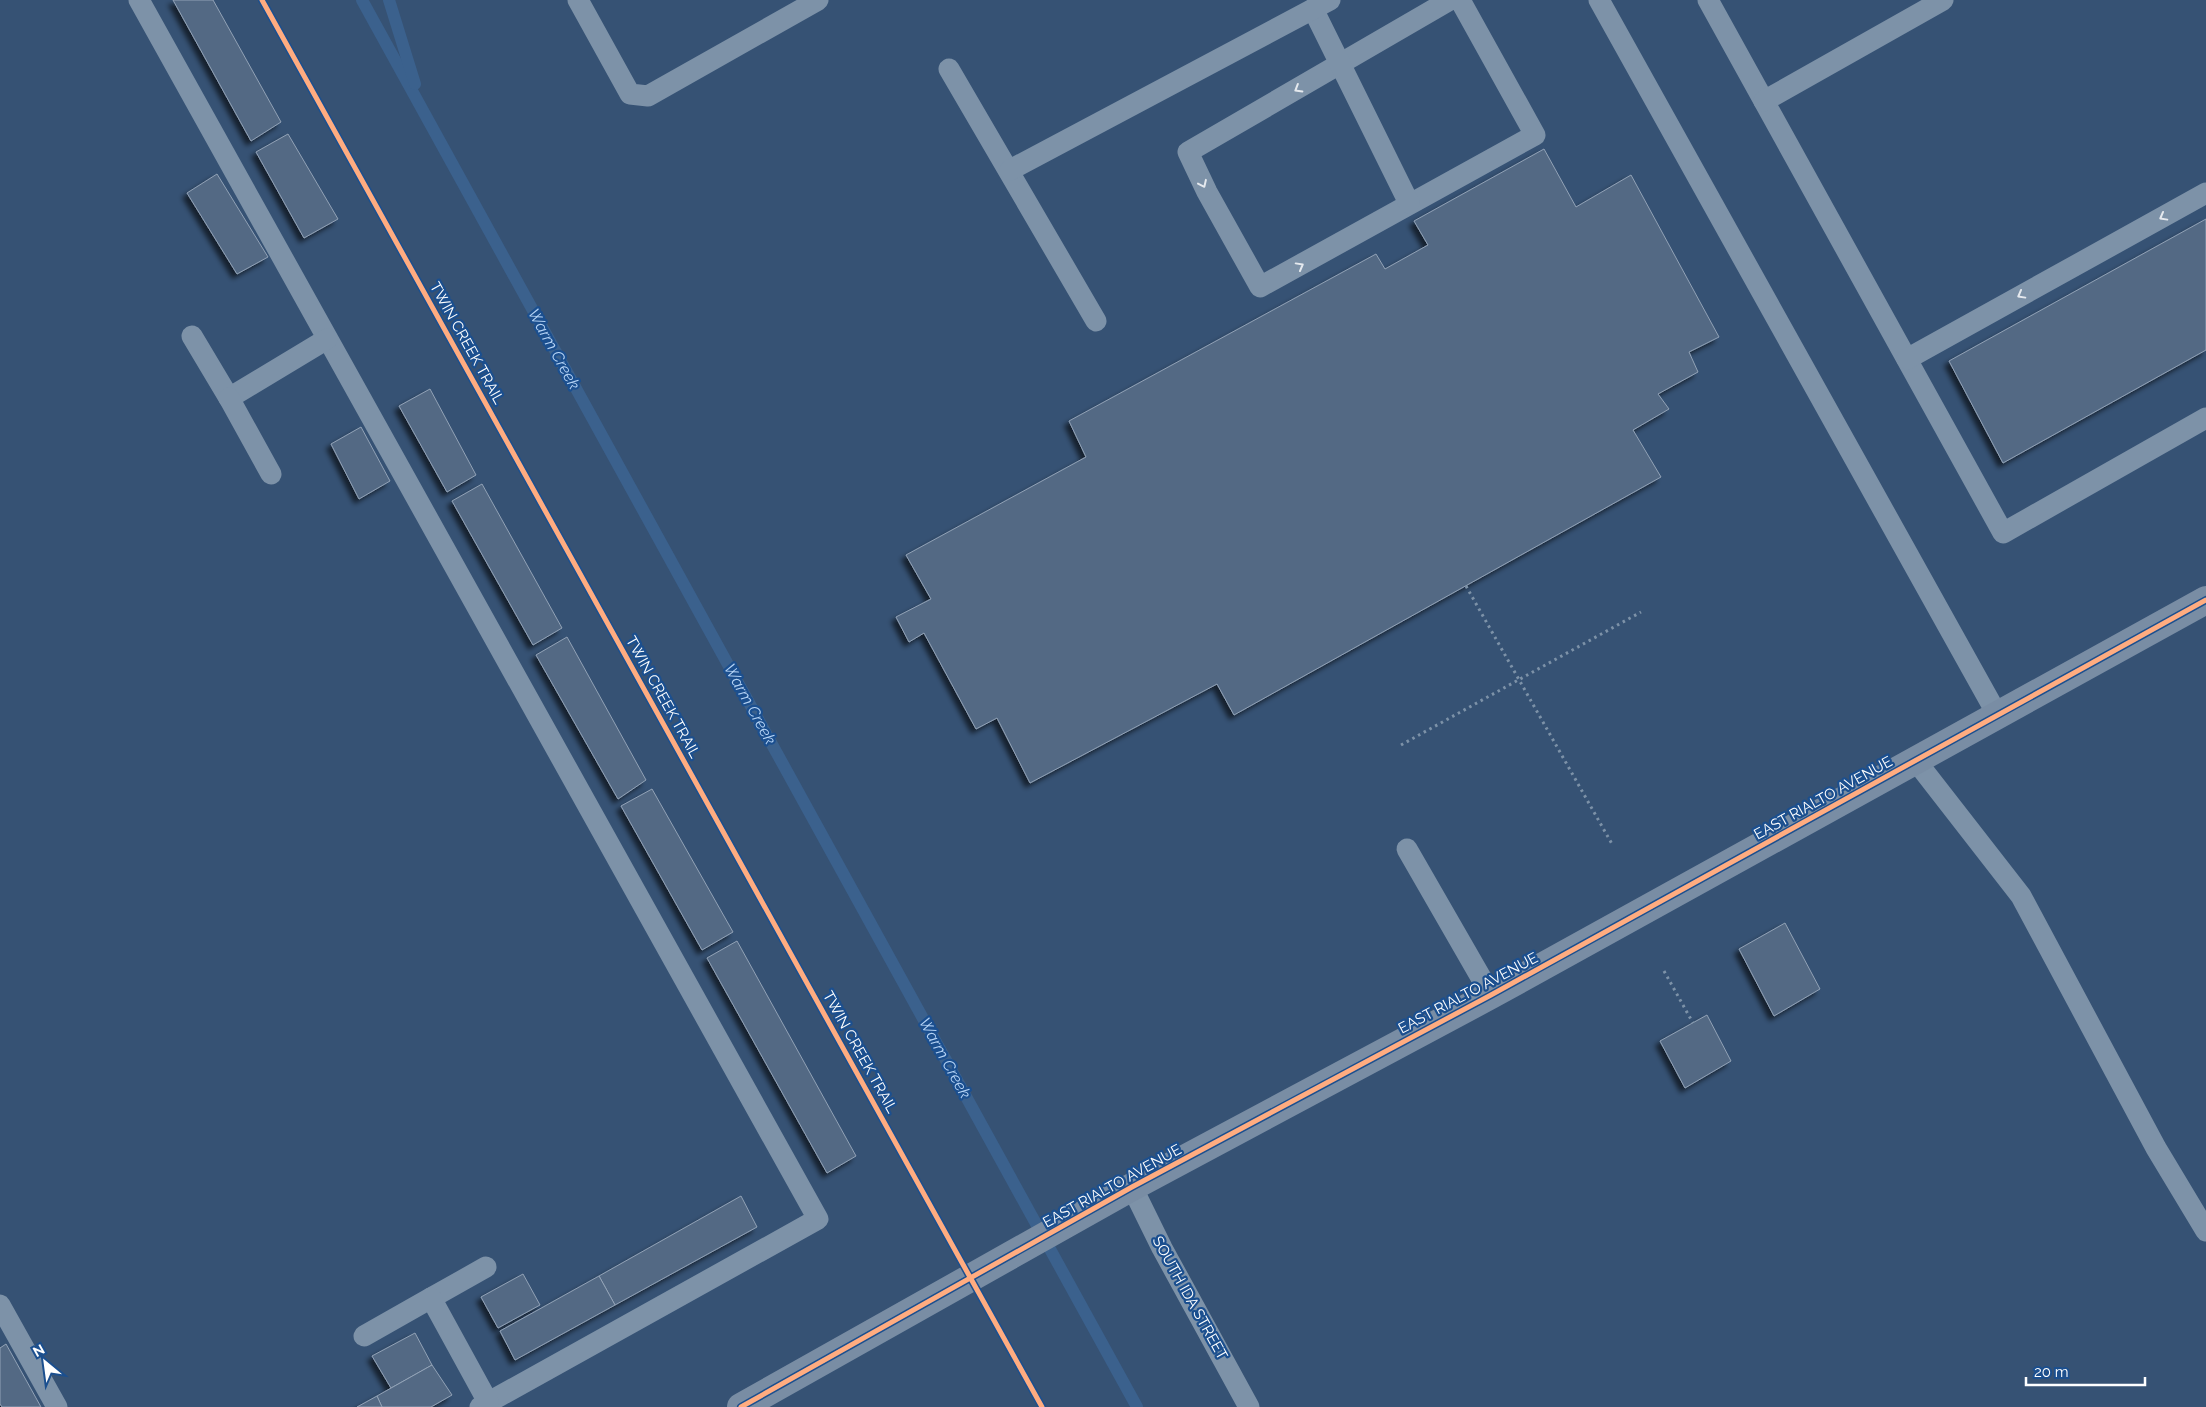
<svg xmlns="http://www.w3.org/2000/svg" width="2206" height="1407" font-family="Raleway,sans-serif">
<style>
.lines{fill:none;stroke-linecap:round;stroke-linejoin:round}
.stream{stroke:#3b618d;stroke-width:12}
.building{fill:#526984;stroke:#92a2b6;filter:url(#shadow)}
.path{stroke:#7d92a8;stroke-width:3;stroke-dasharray:2.5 4;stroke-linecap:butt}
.lane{stroke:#7d92a8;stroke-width:21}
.secondary{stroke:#798da4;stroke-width:28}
.cycleway-casing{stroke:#1b4f8f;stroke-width:8}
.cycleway{stroke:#ffac80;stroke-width:5}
.oneway{stroke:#e5e9ee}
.labels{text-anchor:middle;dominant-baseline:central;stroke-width:4.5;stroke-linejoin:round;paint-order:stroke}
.street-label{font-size:15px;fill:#fff;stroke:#1b4f8f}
.water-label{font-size:16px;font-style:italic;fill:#b5d3f5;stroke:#1b4f8f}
</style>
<defs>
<filter id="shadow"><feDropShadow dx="-4.5" dy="4.5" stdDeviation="2.5" flood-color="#0009"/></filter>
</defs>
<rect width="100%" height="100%" fill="#365274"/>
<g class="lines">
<g class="stream">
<polyline points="362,0 1137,1407"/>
<polyline points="389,0 415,84"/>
</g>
</g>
<g class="building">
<polygon points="173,0 213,0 281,122 251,141"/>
<polygon points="288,134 338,219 304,238 256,152"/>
<polygon points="1544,149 1576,207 1631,175 1719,337 1689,352 1698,372 1658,394 1669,409 1633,430 1661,477 1234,715 1217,684 1030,783 997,718 976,729 924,633 909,642 896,617 931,599 906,555 1086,457 1069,421 1376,254 1385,269 1428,245 1414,221"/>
<polygon points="217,174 268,257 237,274 187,193"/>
<polygon points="2206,219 2206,350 2003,463 1949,361"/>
<polygon points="430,389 476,475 447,492 399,406"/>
<polygon points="361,427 390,481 359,499 331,444"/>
<polygon points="482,484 562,628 533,645 452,501"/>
<polygon points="567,637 646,780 618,799 536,655"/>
<polygon points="652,789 733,932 702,950 621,806"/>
<polygon points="1785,923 1820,989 1774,1016 1739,949"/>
<polygon points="737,941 856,1156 827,1173 707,958"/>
<polygon points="1707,1015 1731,1061 1685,1088 1660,1041"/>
<polygon points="741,1196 757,1227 615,1305 599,1276"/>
<polygon points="523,1274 540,1305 498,1328 481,1297"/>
<polygon points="599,1276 615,1305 515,1360 500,1331"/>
<polygon points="415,1333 432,1365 391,1388 372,1356"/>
<polygon points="6,1344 41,1407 2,1407 0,1404 0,1348"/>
<polygon points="432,1365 452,1395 431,1407 382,1407 377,1396"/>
<polygon points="377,1396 382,1407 357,1407"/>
</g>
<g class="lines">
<g class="path">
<polyline points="1466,586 1612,844"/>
<polyline points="1401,745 1641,612"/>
<polyline points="1664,971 1693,1023"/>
</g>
<g class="lane">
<polyline points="139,0 818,1219 480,1407"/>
<polyline points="578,0 630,94 648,96 818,0"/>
<polyline points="1450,0 1188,152 1207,192 1260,287 1535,135 1460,0"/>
<polyline points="1599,0 1998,716"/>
<polyline points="1708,0 2003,533 2206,418"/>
<polyline points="1313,9 1409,203"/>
<polyline points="949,69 1096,321"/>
<polyline points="1764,101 1943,0"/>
<polyline points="1010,170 1330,0"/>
<polyline points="192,336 229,398 327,339"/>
<polyline points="1907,359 2206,193"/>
<polyline points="229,398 271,474"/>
<polyline points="1916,761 2021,896 2156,1148 2206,1231"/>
<polyline points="1407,849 1491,995"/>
<polyline points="1132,1187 1162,1248 1249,1407"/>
<polyline points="431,1298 486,1267"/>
<polyline points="0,1305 57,1407"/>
<polyline points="364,1336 431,1298 488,1402"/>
</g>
<polyline class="secondary" points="741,1407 1132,1187 1491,995 2206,600"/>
<g class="cycleway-casing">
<g id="cycleway">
<polyline points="262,0 1042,1407"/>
<polyline points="741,1407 1132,1187 1491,995 2206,600"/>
</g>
</g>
<use href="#cycleway" class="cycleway"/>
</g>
<defs><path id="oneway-chevron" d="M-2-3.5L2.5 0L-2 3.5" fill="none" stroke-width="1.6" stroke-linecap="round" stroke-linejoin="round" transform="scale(1.25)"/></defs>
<g class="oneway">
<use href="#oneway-chevron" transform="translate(1298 89) rotate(149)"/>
<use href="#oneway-chevron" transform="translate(1203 184) rotate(65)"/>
<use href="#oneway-chevron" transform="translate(2163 217) rotate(151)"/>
<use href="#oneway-chevron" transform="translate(1300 266) rotate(-29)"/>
<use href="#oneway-chevron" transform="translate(2021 295) rotate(151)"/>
</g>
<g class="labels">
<g class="street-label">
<text transform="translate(467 343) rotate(61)">TWIN CREEK TRAIL</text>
<text transform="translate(663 697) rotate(61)">TWIN CREEK TRAIL</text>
<text transform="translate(1823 798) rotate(-29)">EAST RIALTO AVENUE</text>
<text transform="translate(1468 993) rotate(-28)">EAST RIALTO AVENUE</text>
<text transform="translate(860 1052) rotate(61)">TWIN CREEK TRAIL</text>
<text transform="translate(1112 1186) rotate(-29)">EAST RIALTO AVENUE</text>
<text transform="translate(1190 1298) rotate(61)">SOUTH IDA STREET</text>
</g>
<g class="water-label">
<text transform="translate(554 349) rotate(61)">Warm Creek</text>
<text transform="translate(750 704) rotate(61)">Warm Creek</text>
<text transform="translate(945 1058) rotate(61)">Warm Creek</text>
</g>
</g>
<g transform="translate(45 1362) rotate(331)" stroke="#1b4f8f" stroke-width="4" paint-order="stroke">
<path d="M0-4L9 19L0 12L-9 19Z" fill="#ffffff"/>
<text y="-8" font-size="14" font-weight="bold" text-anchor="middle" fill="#ffffff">N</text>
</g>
<path d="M2026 1377v8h119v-8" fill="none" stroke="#ffffff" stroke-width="2.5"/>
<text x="2034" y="1377" font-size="15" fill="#ffffff" stroke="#1b4f8f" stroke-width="4" paint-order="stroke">20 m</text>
</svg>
